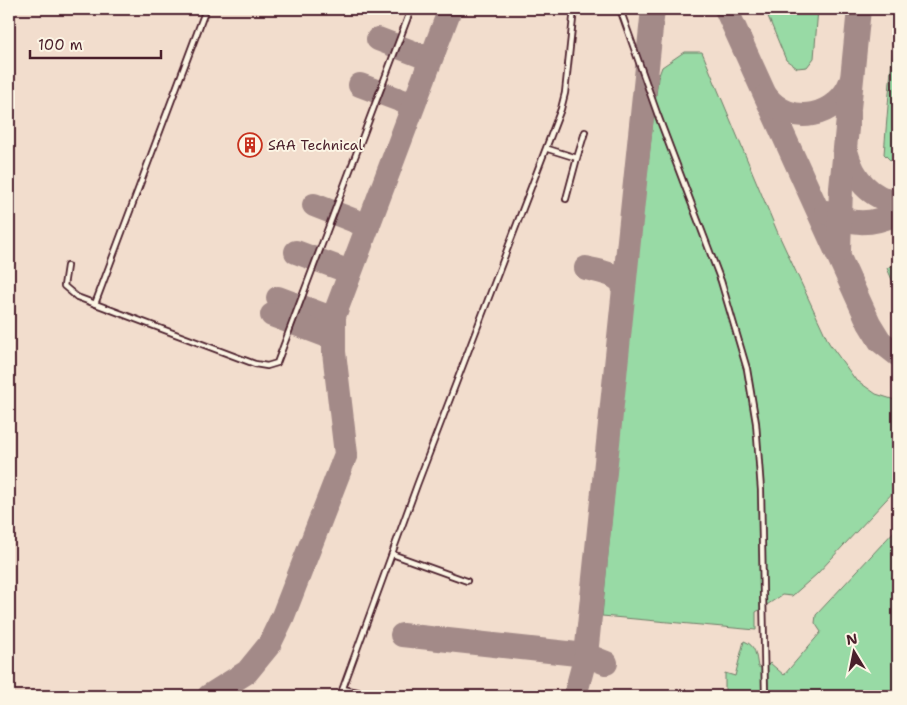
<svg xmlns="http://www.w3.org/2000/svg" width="907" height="705" font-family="'Shantell Sans',sans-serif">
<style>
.built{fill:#f2ddcd}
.green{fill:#98daa5;stroke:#717c68}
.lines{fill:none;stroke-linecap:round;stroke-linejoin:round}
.taxiway{stroke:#a38a88;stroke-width:24}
.service-casing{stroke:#4a1f2b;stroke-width:8}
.service{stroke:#fcf5e5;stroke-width:4.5}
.labels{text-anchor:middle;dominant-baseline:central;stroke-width:4;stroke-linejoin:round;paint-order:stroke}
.poi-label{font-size:14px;fill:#4a1f2b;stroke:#fcf5e5;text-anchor:start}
</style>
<rect width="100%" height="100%" fill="#fcf5e5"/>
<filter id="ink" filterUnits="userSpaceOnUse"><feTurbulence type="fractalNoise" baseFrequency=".02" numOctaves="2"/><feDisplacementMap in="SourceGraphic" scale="10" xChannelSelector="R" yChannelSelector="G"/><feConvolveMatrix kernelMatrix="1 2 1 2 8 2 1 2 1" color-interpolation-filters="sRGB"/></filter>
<g filter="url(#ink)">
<rect class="built" x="9" y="9" width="889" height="687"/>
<g class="green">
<polygon points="765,9 818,9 814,58 807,67 797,68 786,60"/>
<polygon points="896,9 898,9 898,163 892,162 884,154"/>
<polygon points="684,52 702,52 777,231 829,343 855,379 876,394 898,401 898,487 817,574 792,596 782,595 756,612 756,630 602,616 632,304 658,78 662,67"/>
<polygon points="898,263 898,294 887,268"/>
<path d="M898,527V696H725V673L735,676L744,641C756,645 756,656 758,667H766L770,663L784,675L821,632L815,623L816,615Z"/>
</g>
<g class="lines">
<g class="taxiway">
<polyline points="726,9 869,323 880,341 898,355"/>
<polyline points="378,39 430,59"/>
<polyline points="360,85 413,105"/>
<path d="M766,96C790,128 838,117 851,81"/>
<path d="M846,151C853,178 870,198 898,203"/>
<polyline points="314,205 368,226"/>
<path d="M826,212C852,226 872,225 898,213"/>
<polyline points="839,250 841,188 859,9"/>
<polyline points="296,252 350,272"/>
<path d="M586,268C599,272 620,273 624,288"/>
<polyline points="278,298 334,319"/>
<polyline points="272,315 333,338"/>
<polyline points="402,635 586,655 606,663"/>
<polyline points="209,696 247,672 269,645 283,616 346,454 334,352 334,316 450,9"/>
<polyline points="575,696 586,655 653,9"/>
</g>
<g class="service-casing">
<g id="service">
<polyline points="620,9 657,113 721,281 747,369 756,423 761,490 765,696"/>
<polyline points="548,149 577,158 566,199"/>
<polyline points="577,158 585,132"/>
<polyline points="67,266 64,286 77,297 255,364 267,366 277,363 411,9"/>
<polyline points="95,304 206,9"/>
<polyline points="392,554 467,581"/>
<polyline points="343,689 377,696"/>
<polyline points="340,696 417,485 561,109 565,93 574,9"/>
</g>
</g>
<use href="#service" class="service"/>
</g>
</g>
<defs>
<g id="building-ring" transform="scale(1.25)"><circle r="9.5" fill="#fcf5e5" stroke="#c8321e" stroke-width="1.5"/><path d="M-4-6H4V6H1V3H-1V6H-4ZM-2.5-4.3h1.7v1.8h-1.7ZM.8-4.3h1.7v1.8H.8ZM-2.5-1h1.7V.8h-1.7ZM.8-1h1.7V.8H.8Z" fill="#c8321e"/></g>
</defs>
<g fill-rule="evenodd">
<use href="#building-ring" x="250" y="145"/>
</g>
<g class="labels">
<g class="poi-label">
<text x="268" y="145">SAA Technical</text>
</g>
</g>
<rect width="907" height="705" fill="none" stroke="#fcf5e5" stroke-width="30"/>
<rect x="15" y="15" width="877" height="675" fill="none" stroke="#4a1f2b" stroke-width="2" filter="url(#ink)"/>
<g transform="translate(854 652) rotate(350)" stroke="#fcf5e5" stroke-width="4" paint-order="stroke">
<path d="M0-4L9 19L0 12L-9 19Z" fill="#4a1f2b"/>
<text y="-8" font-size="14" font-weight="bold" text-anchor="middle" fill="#4a1f2b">N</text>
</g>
<path d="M30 50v8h131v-8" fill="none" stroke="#4a1f2b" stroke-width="2.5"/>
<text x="38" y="50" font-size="15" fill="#4a1f2b" stroke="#fcf5e5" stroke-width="4" paint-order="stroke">100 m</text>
</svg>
